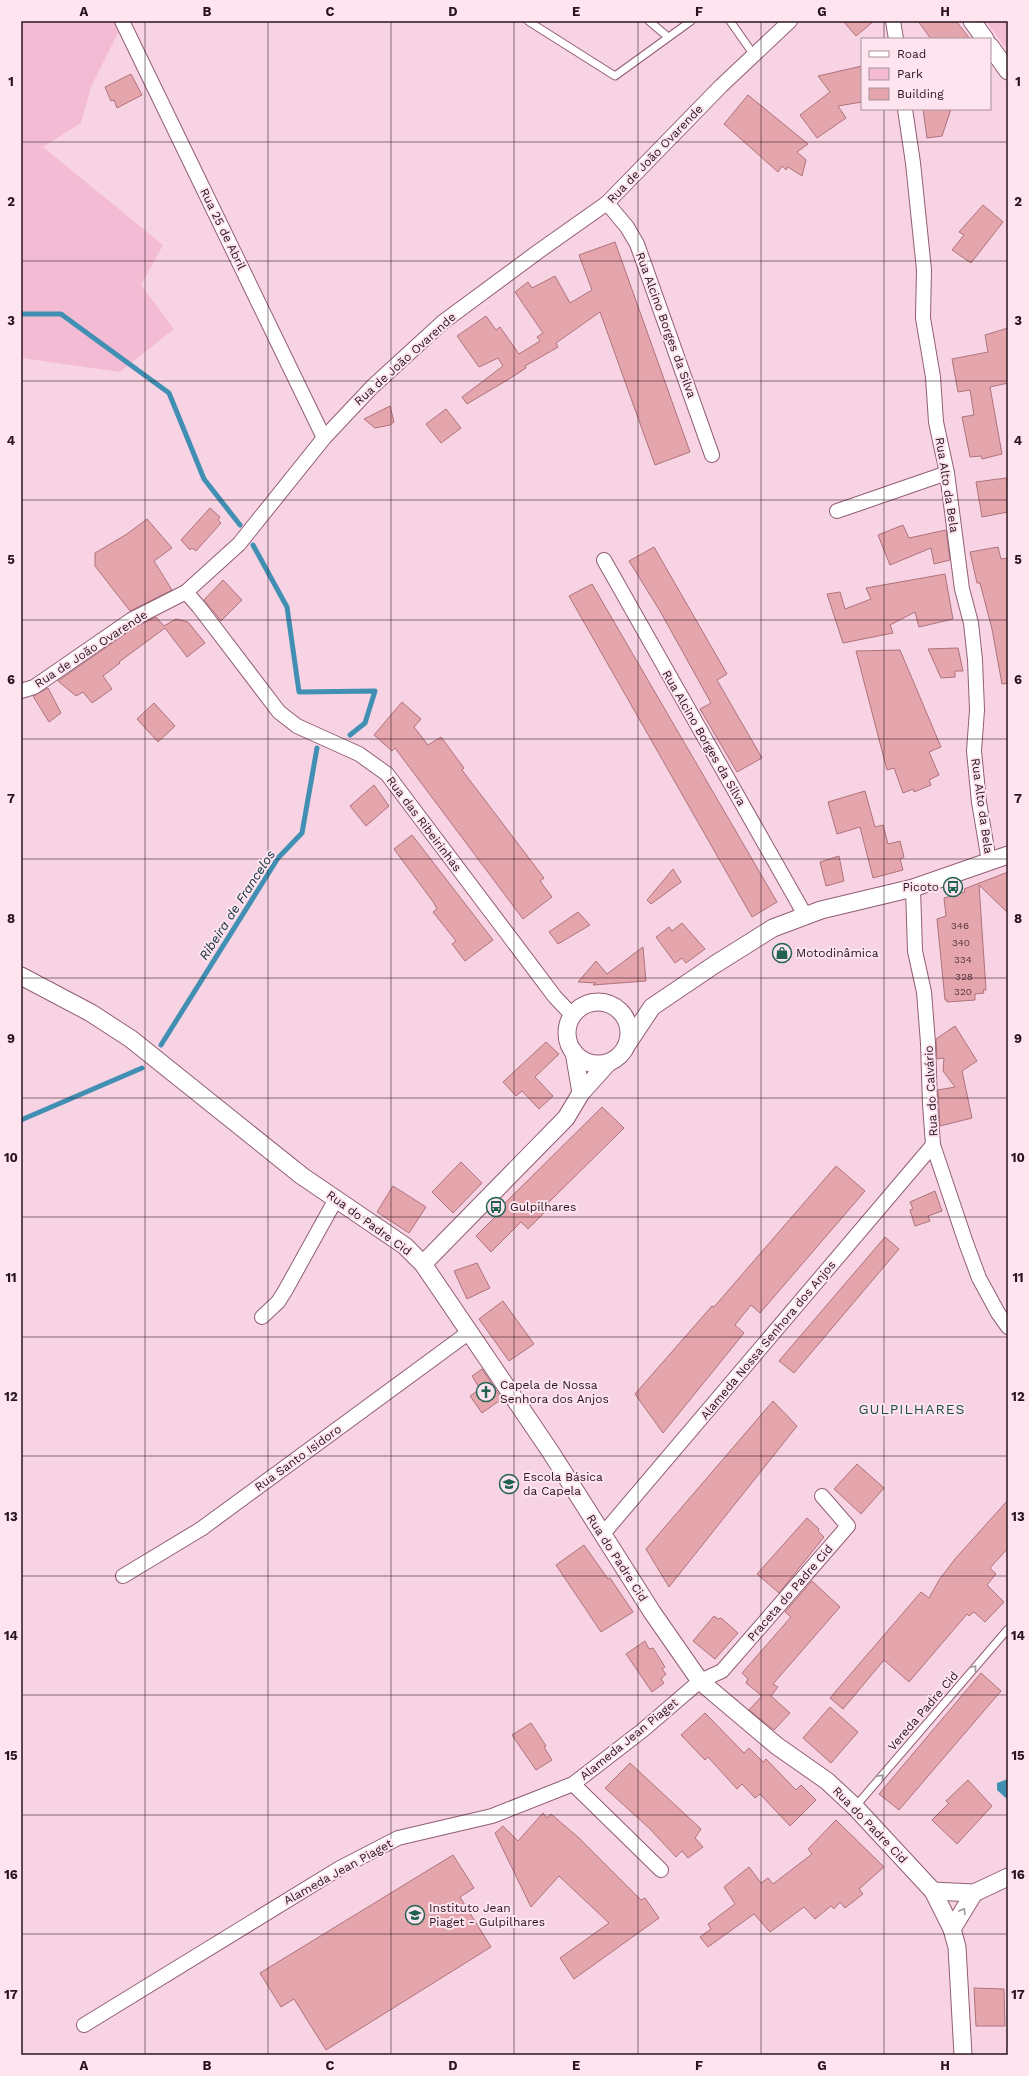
<svg xmlns="http://www.w3.org/2000/svg" width="1029" height="2076" font-family="'Work Sans',sans-serif">
<style>
.green{fill:#f3bcd4}
.water{fill:#4190b4}
.lines{fill:none;stroke-linecap:round;stroke-linejoin:round}
.stream{stroke:#4190b4;stroke-width:5}
.building{fill:#e5a5ad;stroke:#ae737b}
.service-casing{stroke:#925d75;stroke-width:9}
.minor-casing{stroke:#925d75;stroke-width:16}
.tertiary-casing{stroke:#925d75;stroke-width:19}
.service{stroke:#fff;stroke-width:7}
.minor{stroke:#fff;stroke-width:14}
.tertiary{stroke:#fff;stroke-width:17}
.oneway{stroke:#9f959a}
.grid{fill:none;stroke:#29141e;stroke-width:1;stroke-opacity:0.55}
.labels{text-anchor:middle;dominant-baseline:central;stroke-width:4;stroke-linejoin:round;paint-order:stroke}
.number-label{font-size:10px;fill:#583842}
.street-label{font-size:12px;fill:#29141e;stroke:#fde4ef}
.poi-label{font-size:12px;fill:#29141e;stroke:#fde4ef;text-anchor:start}
.water-label{font-size:13px;font-style:italic;fill:#0b303f;stroke:#fde4ef}
.quarter-label{font-size:14px;letter-spacing:1px;fill:#1d4f40;stroke:#fde4ef}
.neatline{fill:none;stroke:#29141e;stroke-width:1.5}
.grid-label{font-size:13px;text-anchor:middle;font-weight:bold;fill:#29141e}
</style>
<rect width="100%" height="100%" fill="#f8d3e3"/>
<g class="green">
<polygon points="21,21 124,21 91,87 81,123 43,147 163,245 141,285 174,329 120,372 21,358"/>
<polygon points="986,21 1008,21 1008,51"/>
</g>
<polygon class="water" points="1008,1779 1008,1798 1007,1799 997,1790 997,1783"/>
<g class="lines">
<g class="stream">
<polyline points="21,314 61,314 169,393 204,479 240,525"/>
<polyline points="253,545 287,607 299,692 375,691 365,723 350,735"/>
<polyline points="161,1045 278,858 302,833 317,748"/>
<polyline points="21,1120 142,1068"/>
</g>
</g>
<g class="building">
<polygon points="843,21 874,21 856,36"/>
<polygon points="918,21 956,21 970,39 931,39"/>
<polygon points="862,66 862,102 838,106 846,118 817,138 800,115 830,92 818,76"/>
<polygon points="131,74 142,95 117,108 114,100 111,101 105,87"/>
<polygon points="748,95 808,144 797,152 806,160 802,176 788,167 786,170 782,166 778,172 724,124"/>
<polygon points="923,109 951,109 942,136 927,138"/>
<polygon points="983,205 1003,222 971,263 952,250 964,235 959,232"/>
<polygon points="615,242 690,452 655,465 600,312 556,343 558,347 525,366 526,368 509,379 467,404 462,397 503,366 498,358 479,367 457,336 486,316 496,330 500,327 519,354 540,341 537,337 543,333 515,292 528,282 532,288 555,276 570,303 592,290 579,255"/>
<polygon points="1008,328 1008,383 990,387 1002,454 982,459 981,456 970,457 962,417 974,415 970,390 958,392 952,359 988,352 985,335"/>
<polygon points="390,406 394,422 390,425 375,428 364,419"/>
<polygon points="446,409 461,428 441,443 426,424"/>
<polygon points="1006,478 1008,489 1008,512 982,517 976,482"/>
<polygon points="210,508 220,517 218,520 221,523 196,551 192,548 190,550 181,540"/>
<polygon points="147,519 172,548 154,561 172,590 130,611 95,566 95,553 127,534"/>
<polygon points="903,525 909,538 946,530 950,560 934,564 931,548 890,565 878,535"/>
<polygon points="654,547 727,674 717,680 762,758 737,772 700,709 711,703 660,611 629,561"/>
<polygon points="998,547 1001,559 1008,558 1008,683 1002,684 992,629 980,583 977,583 970,552"/>
<polygon points="945,574 953,619 919,627 915,612 890,625 893,633 843,643 827,594 840,592 845,609 871,599 866,588"/>
<polygon points="223,580 242,600 221,621 204,600"/>
<polygon points="592,584 777,902 752,917 569,596"/>
<polygon points="156,617 164,626 176,619 188,622 205,643 187,657 165,628 119,662 120,663 103,676 112,689 92,703 83,692 76,696 58,681 135,627"/>
<polygon points="958,648 963,671 955,671 955,677 941,678 928,649"/>
<polygon points="900,650 941,747 929,752 939,775 929,780 931,785 914,792 913,789 903,793 894,768 887,770 856,651"/>
<polygon points="48,688 61,713 49,722 33,696"/>
<polygon points="402,702 421,719 414,727 428,745 441,737 464,768 462,770 544,878 540,881 552,897 523,919 395,748 392,751 374,735"/>
<polygon points="154,703 175,726 158,742 137,719"/>
<polygon points="374,785 389,806 366,826 350,806"/>
<polygon points="865,791 875,827 883,825 888,844 900,841 904,857 900,859 903,870 873,878 860,827 837,834 828,802"/>
<polygon points="412,835 493,940 465,961 452,944 456,941 433,912 437,909 434,903 394,849"/>
<polygon points="839,856 844,881 826,886 820,862"/>
<polygon points="673,869 681,882 651,904 647,900"/>
<polygon points="1008,872 1008,913 979,885 986,990 983,990 984,993 975,994 975,1000 947,1002 947,1000 945,1000 937,919 946,916 944,898 965,892 964,889"/>
<polygon points="578,912 590,925 558,944 549,932"/>
<polygon points="682,923 705,949 686,963 682,958 675,963 656,937 669,927 672,931"/>
<polygon points="643,947 646,981 593,985 596,983 578,982 596,961 607,974"/>
<polygon points="955,1026 977,1061 962,1071 972,1118 940,1126 938,1090 955,1087 943,1071 944,1058 937,1059 936,1039"/>
<polygon points="546,1042 559,1054 535,1077 553,1096 539,1109 522,1091 516,1096 503,1082"/>
<polygon points="602,1107 624,1128 548,1203 551,1206 528,1229 521,1222 491,1252 476,1236 506,1206 504,1204"/>
<polygon points="461,1162 482,1183 453,1213 432,1192"/>
<polygon points="836,1166 865,1191 760,1313 751,1305 735,1325 744,1333 663,1433 635,1394 712,1306 714,1307"/>
<polygon points="393,1186 426,1207 409,1233 377,1212"/>
<polygon points="935,1191 942,1211 928,1216 930,1221 915,1226 910,1210 913,1209 910,1202"/>
<polygon points="885,1237 899,1249 794,1373 779,1361"/>
<polygon points="477,1263 490,1288 467,1299 454,1271"/>
<polygon points="503,1301 534,1344 509,1361 479,1319"/>
<polygon points="482,1369 502,1399 482,1413 470,1396 480,1389 472,1376"/>
<polygon points="773,1401 797,1426 669,1587 646,1549"/>
<polygon points="857,1464 884,1488 861,1514 834,1489"/>
<polygon points="1008,1500 1008,1548 990,1568 996,1574 987,1585 1004,1602 985,1622 974,1612 969,1616 967,1614 909,1682 884,1660 843,1709 830,1698 921,1592 929,1598 939,1580 955,1559"/>
<polygon points="807,1518 819,1529 818,1531 824,1537 779,1593 757,1574"/>
<polygon points="584,1545 608,1579 610,1578 633,1612 601,1632 556,1565"/>
<polygon points="812,1581 840,1607 773,1684 778,1687 771,1696 790,1713 774,1730 749,1710 762,1696 746,1683 748,1679 742,1673 791,1617 785,1612"/>
<polygon points="714,1616 718,1619 721,1618 738,1633 715,1659 693,1641"/>
<polygon points="645,1641 649,1649 653,1648 665,1667 662,1669 666,1674 661,1679 664,1683 652,1692 626,1654"/>
<polygon points="981,1673 1001,1691 899,1810 879,1794"/>
<polygon points="830,1707 858,1732 831,1763 803,1738"/>
<polygon points="705,1713 744,1753 749,1748 763,1762 766,1759 796,1790 801,1785 816,1800 790,1826 760,1794 755,1798 742,1784 737,1789 708,1757 705,1760 681,1735"/>
<polygon points="531,1723 546,1746 544,1747 552,1760 536,1770 512,1735"/>
<polygon points="630,1763 701,1829 695,1838 703,1847 688,1858 682,1851 676,1857 649,1828 605,1788"/>
<polygon points="968,1780 992,1806 957,1844 932,1820 949,1803 946,1801"/>
<polygon points="543,1813 547,1818 551,1814 579,1838 641,1900 645,1898 659,1918 574,1979 560,1958 609,1923 559,1876 531,1907 495,1833 503,1826 518,1841"/>
<polygon points="836,1820 884,1867 859,1889 863,1894 845,1908 840,1902 834,1909 831,1906 815,1919 804,1907 770,1932 754,1914 708,1947 700,1937 711,1929 708,1924 735,1904 724,1887 749,1867 761,1883 768,1878 773,1884 812,1854 808,1849"/>
<polygon points="453,1855 474,1888 460,1897 491,1947 326,2050 294,1999 281,2007 260,1973"/>
<polygon points="974,1988 1004,1989 1005,2026 976,2026"/>
</g>
<g class="lines">
<g class="service-casing">
<g id="service">
<polyline points="528,21 615,76 691,21"/>
<polyline points="649,21 668,37"/>
<polyline points="730,21 754,55"/>
<polyline points="855,1807 1008,1629"/>
</g>
</g>
<g class="minor-casing">
<g id="minor">
<polyline points="122,21 324,438"/>
<polyline points="893,21 896,39"/>
<polyline points="905,109 913,163 924,270 923,318 933,377 936,422 947,473 962,589 971,623 975,660 977,710 974,751 979,802 989,861"/>
<polyline points="607,203 627,227 637,244 712,455"/>
<polyline points="837,511 947,473"/>
<polyline points="604,560 805,915"/>
<polyline points="186,592 199,607 279,712 297,726 359,754 387,774 555,997 573,1016"/>
<polyline points="21,691 34,687 131,620 186,592 239,544 324,438 372,387 443,322 539,251 607,203 721,86 790,21"/>
<polyline points="913,888 915,951 924,992 928,1043 930,1104 933,1145 966,1243 979,1278 998,1313 1008,1327"/>
<polyline points="262,1317 278,1302 285,1291 336,1199"/>
<polyline points="602,1535 933,1145"/>
<polyline points="123,1576 201,1529 468,1333"/>
<polyline points="573,1784 661,1870"/>
<polyline points="84,2025 340,1868 398,1838 492,1816 573,1784 643,1730 700,1681 722,1671 848,1526 822,1496"/>
</g>
</g>
<g class="tertiary-casing">
<g id="tertiary">
<polyline points="972,21 985,39"/>
<polyline points="990,46 1008,71"/>
<polyline points="21,976 91,1013 131,1039 302,1176 405,1246 423,1264 550,1451 652,1612 700,1681 777,1746 827,1781 855,1807 933,1891 952,1929 957,1947 963,2055"/>
<circle cx="598" cy="1033" r="31"/>
<polyline points="628,1043 652,1007 714,965 773,928 821,910 913,888 1008,855"/>
<polyline points="574,1052 581,1093"/>
<polyline points="423,1264 566,1118 581,1093 608,1063"/>
<polyline points="933,1891 974,1893 1008,1877"/>
<polyline points="952,1929 974,1893"/>
</g>
</g>
<use href="#service" class="service"/>
<use href="#minor" class="minor"/>
<use href="#tertiary" class="tertiary"/>
</g>
<defs><path id="oneway-chevron" d="M-2-3.5L2.5 0L-2 3.5" fill="none" stroke-width="1.6" stroke-linecap="round" stroke-linejoin="round"/></defs>
<g class="oneway">
<use href="#oneway-chevron" transform="translate(974 1668) rotate(-49)"/>
<use href="#oneway-chevron" transform="translate(881 1777) rotate(-49)"/>
<use href="#oneway-chevron" transform="translate(963 1911) rotate(-60)"/>
</g>
<path class="grid" d="M145,21V2055M268,21V2055M391,21V2055M514,21V2055M638,21V2055M761,21V2055M884,21V39M884,109V2055M21,142H1008M21,261H1008M21,381H1008M21,500H1008M21,620H1008M21,739H1008M21,859H1008M21,978H1008M21,1098H1008M21,1217H1008M21,1337H1008M21,1456H1008M21,1576H1008M21,1695H1008M21,1815H1008M21,1934H1008"/>
<defs>
<g id="bus-ring" transform="scale(1)"><circle r="9.5" fill="#fde4ef" stroke="#226250" stroke-width="1.5"/><path d="M-5-6H5V4H4V6H2V4H-2V6H-4V4H-5ZM-3.5-4V0h7V-4ZM-3.5 1.2v1.5H-2V1.2ZM2 1.2v1.5H3.5V1.2Z" fill="#226250"/></g>
<g id="shop-ring" transform="scale(1)"><circle r="9.5" fill="#fde4ef" stroke="#226250" stroke-width="1.5"/><path d="M-5-2.5h2.3a2.7 3.5 0 0 1 5.4 0H5L5.5 6h-11ZM-1.5-2.5h3a1.5 2.3 0 0 0-3 0Z" fill="#226250"/></g>
<g id="church-ring" transform="scale(1)"><circle r="9.5" fill="#fde4ef" stroke="#226250" stroke-width="1.5"/><path d="M-1.2-6h2.4v3.5h3.3v2.4h-3.3V6h-2.4V-.1h-3.3v-2.4h3.3Z" fill="#226250"/></g>
<g id="school-ring" transform="scale(1)"><circle r="9.5" fill="#fde4ef" stroke="#226250" stroke-width="1.5"/><path d="M0-5L7-2L0 1L-7-2ZM-4 1L0 2.5L4 1V4Q0 6-4 4Z" fill="#226250"/></g>
<g id="university-ring" transform="scale(1)"><circle r="9.5" fill="#fde4ef" stroke="#226250" stroke-width="1.5"/><path d="M0-5L7-2L0 1L-7-2ZM-4 1L0 2.5L4 1V4Q0 6-4 4Z" fill="#226250"/></g>
</defs>
<g fill-rule="evenodd">
<use href="#bus-ring" x="953" y="887"/>
<use href="#shop-ring" x="782" y="953"/>
<use href="#bus-ring" x="496" y="1207"/>
<use href="#church-ring" x="486" y="1392"/>
<use href="#school-ring" x="509" y="1484"/>
<use href="#university-ring" x="415" y="1915"/>
</g>
<g class="labels">
<g class="number-label">
<text x="960" y="925">346</text>
<text x="961" y="942">340</text>
<text x="963" y="959">334</text>
<text x="964" y="976">328</text>
<text x="963" y="991">320</text>
</g>
<g class="street-label">
<text transform="translate(655 154) rotate(-46)">Rua de João Ovarende</text>
<text transform="translate(223 229) rotate(64)">Rua 25 de Abril</text>
<text transform="translate(666 325) rotate(70)">Rua Alcino Borges da Silva</text>
<text transform="translate(405 359) rotate(-42)">Rua de João Ovarende</text>
<text transform="translate(947 485) rotate(81)">Rua Alto da Bela</text>
<text transform="translate(91 649) rotate(-33)">Rua de João Ovarende</text>
<text transform="translate(704 738) rotate(60)">Rua Alcino Borges da Silva</text>
<text transform="translate(982 806) rotate(82)">Rua Alto da Bela</text>
<text transform="translate(424 824) rotate(53)">Rua das Ribeirinhas</text>
<text transform="translate(931 1091) rotate(-93)">Rua do Calvário</text>
<text transform="translate(369 1223) rotate(36)">Rua do Padre Cid</text>
<text transform="translate(768 1340) rotate(-50)">Alameda Nossa Senhora dos Anjos</text>
<text transform="translate(298 1458) rotate(-36)">Rua Santo Isidoro</text>
<text transform="translate(617 1558) rotate(57)">Rua do Padre Cid</text>
<text transform="translate(790 1593) rotate(-49)">Praceta do Padre Cid</text>
<text transform="translate(923 1711) rotate(-49)">Vereda Padre Cid</text>
<text transform="translate(629 1739) rotate(-39)">Alameda Jean Piaget</text>
<text transform="translate(870 1825) rotate(46)">Rua do Padre Cid</text>
<text transform="translate(338 1872) rotate(-29)">Alameda Jean Piaget</text>
</g>
<g class="poi-label">
<text x="939" y="887" text-anchor="end">Picoto</text>
<text x="796" y="953">Motodinâmica</text>
<text x="510" y="1207">Gulpilhares</text>
<text x="500" y="1385">Capela de Nossa<tspan x="500" dy="14">Senhora dos Anjos</tspan></text>
<text x="523" y="1477">Escola Básica<tspan x="523" dy="14">da Capela</tspan></text>
<text x="429" y="1908">Instituto Jean<tspan x="429" dy="14">Piaget - Gulpilhares</tspan></text>
</g>
<g class="water-label">
<text transform="translate(237 905) rotate(-57)">Ribeira de Francelos</text>
</g>
<g class="quarter-label">
<text x="912" y="1409">GULPILHARES</text>
</g>
</g>
<rect width="1029" height="2076" fill="none" stroke="#fde4ef" stroke-width="44"/>
<rect x="861" y="38" width="130" height="72" fill="#fde4ef" stroke="#a8919b"/>
<rect x="869" y="51" width="20" height="6" fill="#ffffff" stroke="#a8919b"/>
<text x="897" y="58" font-size="12" fill="#29141e">Road</text>
<rect x="869" y="68" width="20" height="12" fill="#f3bcd4" stroke="#a8919b"/>
<text x="897" y="78" font-size="12" fill="#29141e">Park</text>
<rect x="869" y="88" width="20" height="12" fill="#e5a5ad" stroke="#a8919b"/>
<text x="897" y="98" font-size="12" fill="#29141e">Building</text>
<rect x="22" y="22" width="985" height="2032" class="neatline"/>
<g class="grid-label">
<text x="84" y="16">A</text>
<text x="207" y="16">B</text>
<text x="330" y="16">C</text>
<text x="453" y="16">D</text>
<text x="576" y="16">E</text>
<text x="699" y="16">F</text>
<text x="822" y="16">G</text>
<text x="945" y="16">H</text>
<text x="11" y="86">1</text>
<text x="1018" y="86">1</text>
<text x="11" y="206">2</text>
<text x="1018" y="206">2</text>
<text x="11" y="325">3</text>
<text x="1018" y="325">3</text>
<text x="11" y="445">4</text>
<text x="1018" y="445">4</text>
<text x="11" y="564">5</text>
<text x="1018" y="564">5</text>
<text x="11" y="684">6</text>
<text x="1018" y="684">6</text>
<text x="11" y="803">7</text>
<text x="1018" y="803">7</text>
<text x="11" y="923">8</text>
<text x="1018" y="923">8</text>
<text x="11" y="1043">9</text>
<text x="1018" y="1043">9</text>
<text x="11" y="1162">10</text>
<text x="1018" y="1162">10</text>
<text x="11" y="1282">11</text>
<text x="1018" y="1282">11</text>
<text x="11" y="1401">12</text>
<text x="1018" y="1401">12</text>
<text x="11" y="1521">13</text>
<text x="1018" y="1521">13</text>
<text x="11" y="1640">14</text>
<text x="1018" y="1640">14</text>
<text x="11" y="1760">15</text>
<text x="1018" y="1760">15</text>
<text x="11" y="1879">16</text>
<text x="1018" y="1879">16</text>
<text x="11" y="1999">17</text>
<text x="1018" y="1999">17</text>
<text x="84" y="2070">A</text>
<text x="207" y="2070">B</text>
<text x="330" y="2070">C</text>
<text x="453" y="2070">D</text>
<text x="576" y="2070">E</text>
<text x="699" y="2070">F</text>
<text x="822" y="2070">G</text>
<text x="945" y="2070">H</text>
</g>
</svg>
